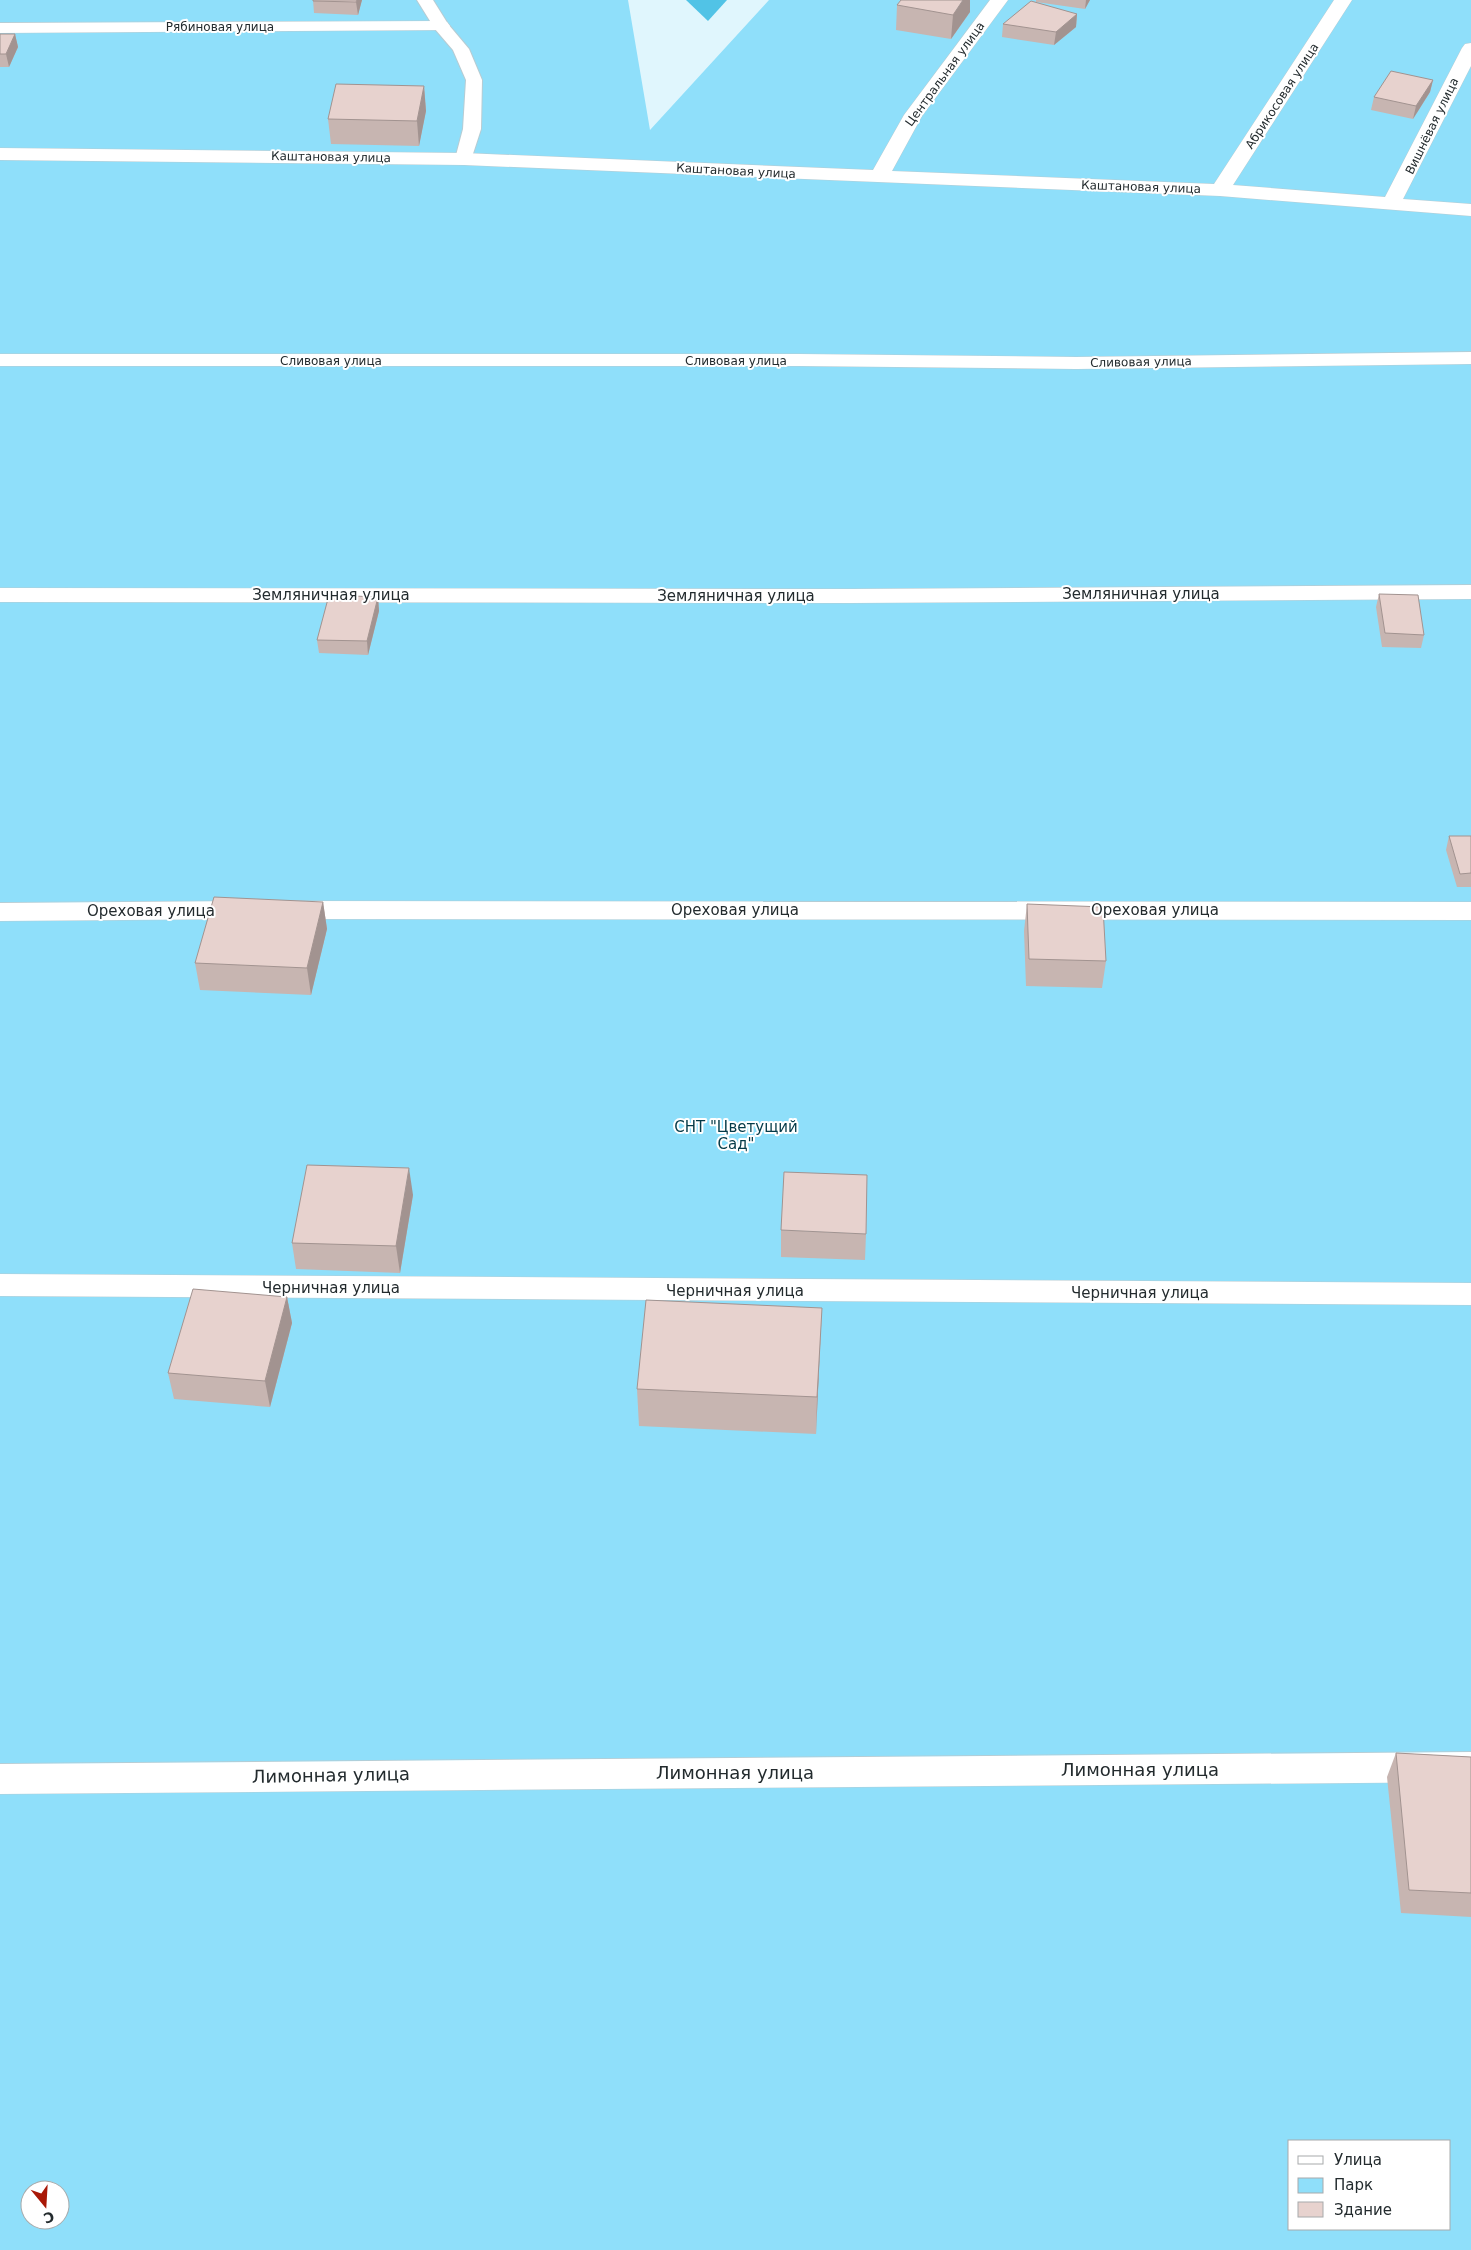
<svg xmlns="http://www.w3.org/2000/svg" width="1471" height="2250" font-family="'DejaVu Sans',sans-serif">
<style>
.green{fill:#8fdffa;fill-rule:evenodd}
.water{fill:#51c3e6}
.lines{fill:none;stroke-linecap:round;stroke-linejoin:round}
.lane-casing{stroke:#b7ccd3;stroke-width:2}
.street-casing{stroke:#b7ccd3;stroke-width:1}
.lane{fill:#fff;fill-rule:evenodd}
.street{fill:#fff;fill-rule:evenodd}
.wall{fill:#c7b5b1}
.shaded-wall{fill:#a29390}
.building{fill:#e7d2ce;stroke:#a29390}
.labels{text-anchor:middle;dominant-baseline:central;stroke-width:4;stroke-linejoin:round;paint-order:stroke}
.far-street-label{font-size:12px;fill:#232b2e;stroke:#fff}
.street-label{font-size:15px;fill:#232b2e;stroke:#fff}
.park-label{font-size:15px;fill:#043a48;stroke:#fff}
.near-street-label{font-size:18px;fill:#232b2e;stroke:#fff}
</style>
<rect width="100%" height="100%" fill="#e0f6fd"/>
<path class="green" d="M0,0H628L650,130L769,0H1471V2250H0ZM1290,2141H1450V2229H1290ZM30,2190H60V2220H30Z"/>
<polygon class="water" points="686,0 727,0 708,21"/>
<g class="lines">
<g class="lane-casing">
<polygon id="lane" points="417,0 433,0 448,24 469,49 482,80 481,129 470,163 458,163 455,159 463,129 466,80 453,50 435,29"/>
</g>
<g class="street-casing">
<g id="street">
<polygon points="990,0 1008,0 922,116 892,171 1214,184 1334,0 1352,0 1233,185 1385,197 1462,48 1465,44 1471,43 1471,66 1403,199 1471,204 1471,216 1220,196 464,165 0,160 0,148 464,153 873,170 904,115"/>
<polygon points="441,21 447,22 450,26 447,30 0,33 0,23"/>
<polygon points="1471,352 1471,364 1076,369 799,366 0,366 0,354 799,354 1076,357"/>
<polygon points="1471,585 1471,599 851,603 0,602 0,588 851,589"/>
<polygon points="246,901 255,904 259,910 255,916 246,919 0,921 0,903"/>
<polygon points="286,901 1471,902 1471,920 286,919 277,916 273,910 277,904"/>
<polygon points="0,1274 1471,1283 1471,1305 0,1296"/>
<polygon points="1471,1752 1471,1782 0,1794 0,1764"/>
</g>
</g>
<use href="#lane" class="lane"/>
<use href="#street" class="street"/>
</g>
<g class="wall">
<polygon points="313,0 362,0 358,15 314,13"/>
<polygon points="1036,0 1090,0 1085,9 1036,2"/>
<polygon points="897,5 970,12 951,39 896,30"/>
<polygon points="1077,14 1076,27 1054,45 1002,37 1003,24"/>
<polygon points="0,34 15,34 18,47 9,67 0,67"/>
<polygon points="1433,80 1430,92 1413,119 1371,110 1374,97"/>
<polygon points="424,86 426,111 419,146 331,144 328,119"/>
<polygon points="1379,594 1424,635 1421,648 1382,647 1376,607"/>
<polygon points="378,597 379,611 368,655 319,653 317,640"/>
<polygon points="1449,836 1471,836 1471,887 1457,887 1446,850"/>
<polygon points="323,902 327,929 311,995 200,990 195,963"/>
<polygon points="1027,904 1106,961 1102,988 1026,986 1024,931"/>
<polygon points="413,1195 400,1273 296,1269 292,1243"/>
<polygon points="781,1230 866,1234 865,1260 781,1257"/>
<polygon points="287,1297 292,1323 270,1407 174,1399 168,1373"/>
<polygon points="822,1308 816,1434 639,1426 637,1389"/>
<polygon points="1396,1753 1471,1757 1471,1917 1401,1913 1387,1777"/>
</g>
<g class="shaded-wall">
<polygon points="357,0 362,0 358,15 356,2"/>
<polygon points="963,0 970,0 970,12 951,39 953,15"/>
<polygon points="1086,0 1090,0 1085,9"/>
<polygon points="1077,14 1076,27 1054,45 1056,32"/>
<polygon points="15,34 18,47 9,67 6,54"/>
<polygon points="1433,80 1430,92 1413,119 1416,106"/>
<polygon points="424,86 426,111 419,146 417,121"/>
<polygon points="378,597 379,611 368,655 367,641"/>
<polygon points="323,902 327,929 311,995 307,968"/>
<polygon points="409,1168 413,1195 400,1273 396,1246"/>
<polygon points="287,1297 292,1323 270,1407 265,1381"/>
<polygon points="822,1308 820,1346 816,1434 817,1397"/>
</g>
<g class="building">
<polygon points="313,0 357,0 356,2 313,1"/>
<polygon points="901,0 963,0 953,15 897,5"/>
<polygon points="1031,1 1077,14 1056,32 1003,24"/>
<polygon points="0,34 15,34 6,54 0,54"/>
<polygon points="1391,71 1433,80 1416,106 1374,97"/>
<polygon points="336,84 424,86 417,121 328,119"/>
<polygon points="1379,594 1418,595 1424,635 1385,633"/>
<polygon points="329,595 378,597 367,641 317,640"/>
<polygon points="1449,836 1471,836 1471,873 1460,874"/>
<polygon points="214,897 323,902 307,968 195,963"/>
<polygon points="1027,904 1103,907 1106,961 1029,959"/>
<polygon points="307,1165 409,1168 396,1246 292,1243"/>
<polygon points="784,1172 867,1175 866,1234 781,1230"/>
<polygon points="193,1289 287,1297 265,1381 168,1373"/>
<polygon points="646,1300 822,1308 817,1397 637,1389"/>
<polygon points="1396,1753 1471,1757 1471,1893 1409,1890"/>
</g>
<g class="labels">
<g class="far-street-label">
<text x="220" y="27">Рябиновая улица</text>
<text transform="translate(945 74) rotate(-54)">Центральная улица</text>
<text transform="translate(1282 96) rotate(-57)">Абрикосовая улица</text>
<text transform="translate(1432 126) rotate(-64)">Вишнёвая улица</text>
<text transform="translate(331 157) rotate(1)">Каштановая улица</text>
<text transform="translate(736 171) rotate(3)">Каштановая улица</text>
<text transform="translate(1141 187) rotate(2)">Каштановая улица</text>
<text x="331" y="361">Сливовая улица</text>
<text x="736" y="361">Сливовая улица</text>
<text transform="translate(1141 362) rotate(-1)">Сливовая улица</text>
</g>
<g class="street-label">
<text x="1141" y="594">Земляничная улица</text>
<text x="331" y="595">Земляничная улица</text>
<text x="736" y="596">Земляничная улица</text>
<text x="735" y="910">Ореховая улица</text>
<text x="1155" y="910">Ореховая улица</text>
<text x="151" y="911">Ореховая улица</text>
<text x="331" y="1288">Черничная улица</text>
<text x="735" y="1291">Черничная улица</text>
<text x="1140" y="1293">Черничная улица</text>
</g>
<g class="park-label">
<text x="736" y="1127">СНТ "Цветущий<tspan x="736" dy="17">Сад"</tspan></text>
</g>
<g class="near-street-label">
<text x="1140" y="1769">Лимонная улица</text>
<text x="735" y="1772">Лимонная улица</text>
<text transform="translate(331 1775) rotate(-1)">Лимонная улица</text>
</g>
</g>
<rect x="1288" y="2140" width="162" height="90" fill="#ffffff" stroke="#a7aaab"/>
<rect x="1298" y="2156" width="25" height="8" fill="#ffffff" stroke="#a7aaab"/>
<text x="1334" y="2165" font-size="15" fill="#232b2e">Улица</text>
<rect x="1298" y="2178" width="25" height="15" fill="#8fdffa" stroke="#a7aaab"/>
<text x="1334" y="2190" font-size="15" fill="#232b2e">Парк</text>
<rect x="1298" y="2202" width="25" height="15" fill="#e7d2ce" stroke="#a7aaab"/>
<text x="1334" y="2215" font-size="15" fill="#232b2e">Здание</text>
<g transform="translate(45 2205) rotate(162)"><circle r="24" fill="#ffffff" stroke="#a7aaab"/>
<path d="M0-4L9 19L0 12L-9 19Z" fill="#a91807"/>
<text y="-8" font-size="14" font-weight="bold" text-anchor="middle" fill="#232b2e">С</text>
</g>
</svg>
